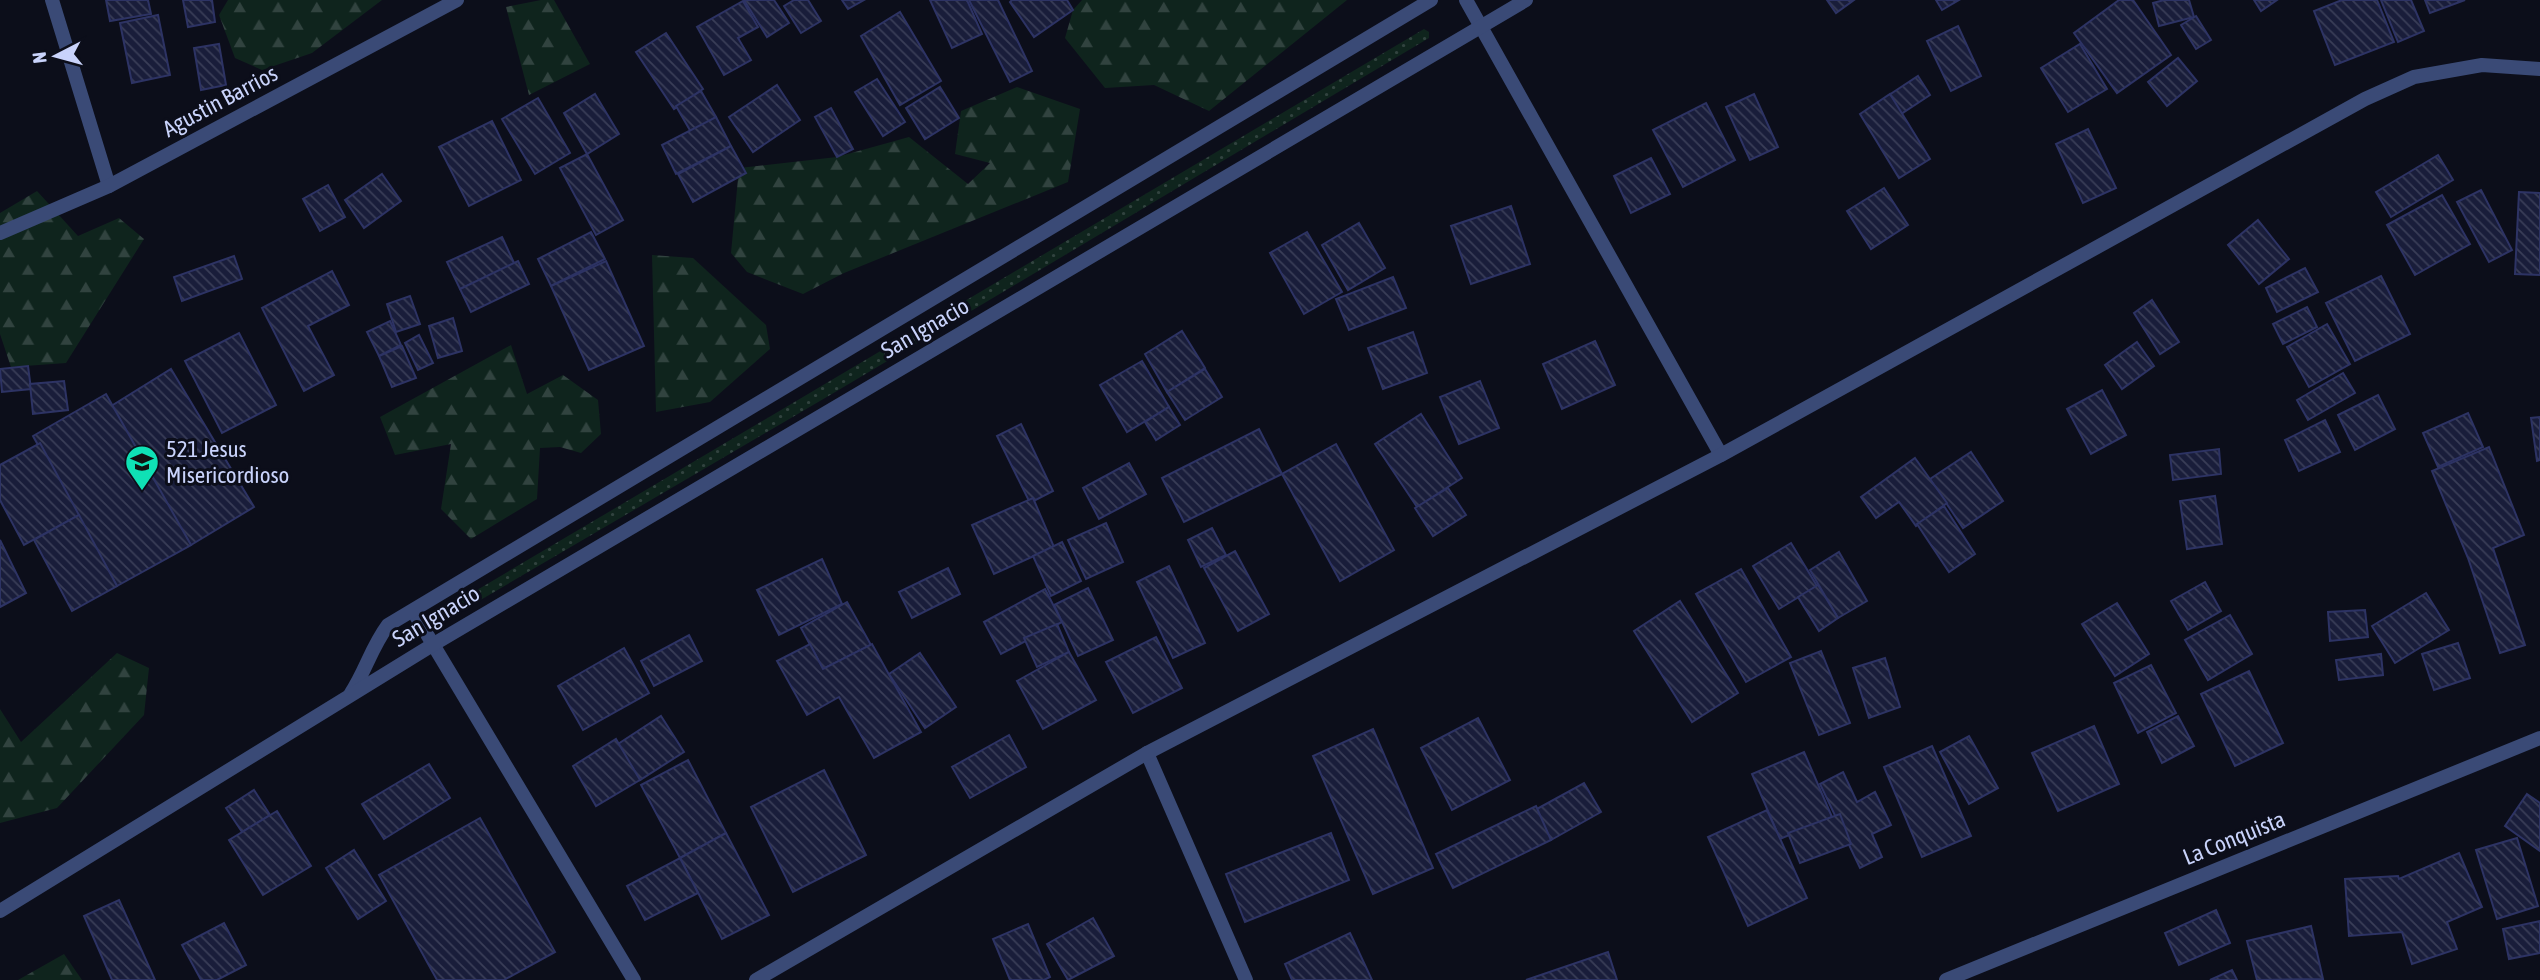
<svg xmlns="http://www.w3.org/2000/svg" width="2540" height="980" font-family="'Asap Condensed',sans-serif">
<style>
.grass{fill:url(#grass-dots)}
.forest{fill:url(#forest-firs)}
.building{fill:url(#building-back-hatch);stroke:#2d3364;stroke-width:2}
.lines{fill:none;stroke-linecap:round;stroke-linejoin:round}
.minor{stroke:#3a4a76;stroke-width:14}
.labels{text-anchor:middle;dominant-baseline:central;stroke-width:6;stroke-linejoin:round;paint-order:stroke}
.street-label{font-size:23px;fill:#c9d3fb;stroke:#0c0e1a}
.poi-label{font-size:23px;fill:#c9d3fb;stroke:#0c0e1a;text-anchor:start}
</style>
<defs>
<pattern id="grass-dots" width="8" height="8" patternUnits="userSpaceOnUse" patternTransform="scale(1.75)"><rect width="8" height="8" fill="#0f241d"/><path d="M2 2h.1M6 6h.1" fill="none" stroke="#31433f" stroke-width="1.8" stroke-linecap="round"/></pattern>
<pattern id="forest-firs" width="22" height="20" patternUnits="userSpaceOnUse" patternTransform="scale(1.75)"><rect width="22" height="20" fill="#0f241d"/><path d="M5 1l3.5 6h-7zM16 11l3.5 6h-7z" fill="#31433f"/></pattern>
<pattern id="building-back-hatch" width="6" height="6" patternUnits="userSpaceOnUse" patternTransform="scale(1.75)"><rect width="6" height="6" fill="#191d3a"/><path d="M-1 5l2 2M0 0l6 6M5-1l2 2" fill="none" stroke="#393d57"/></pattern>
</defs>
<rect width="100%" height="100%" fill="#0c0e1a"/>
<polygon class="grass" points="1424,29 1429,32 1429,38 837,391 460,612 455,611 453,608 455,603"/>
<g class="forest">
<polygon points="228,0 382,0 312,53 262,70 235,58 219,15"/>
<polygon points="541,0 554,0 590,64 529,95 506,7"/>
<polygon points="1082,0 1347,0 1209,111 1154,85 1105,88 1065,38 1073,10"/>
<polygon points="1017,87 1080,109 1068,182 844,273 803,294 747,272 731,253 739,168 837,157 909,137 968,184 990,163 955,154 961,111"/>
<polygon points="37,191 78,236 119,218 144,239 66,363 11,367 0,334 0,213"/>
<polygon points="652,255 693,258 766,325 770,349 710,402 656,412"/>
<polygon points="511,345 527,394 563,375 598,400 601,434 581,453 560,447 540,448 537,499 471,539 441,509 451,444 395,455 380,417"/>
<polygon points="117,653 149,668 144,715 57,808 0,823 0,709 21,742"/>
<polygon points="64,954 82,980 18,980"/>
</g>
<g class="building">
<polygon points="106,0 148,0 151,14 110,21"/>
<polygon points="183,0 212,0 215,22 188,27"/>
<polygon points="744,0 774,0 789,23 767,37"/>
<polygon points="794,0 808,0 821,21 801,33 784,6"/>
<polygon points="842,0 864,0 848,9"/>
<polygon points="930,0 967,0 982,34 952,48"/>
<polygon points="969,0 998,0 1032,71 1010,82"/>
<polygon points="1012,0 1067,0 1073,10 1034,37 1010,2"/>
<polygon points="1827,0 1854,0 1836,13"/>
<polygon points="1936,0 1959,0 1942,10"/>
<polygon points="2119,0 2133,0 2171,55 2117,93 2074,33"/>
<polygon points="2164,0 2189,0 2194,17 2159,26 2153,3"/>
<polygon points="2254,0 2277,0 2261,11"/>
<polygon points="2342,0 2377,0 2394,42 2335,65 2314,11"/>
<polygon points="2381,0 2411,0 2424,31 2398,42"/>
<polygon points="2425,0 2465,0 2430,13"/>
<polygon points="743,1 758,27 738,38 751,60 724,75 697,27"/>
<polygon points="900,12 941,81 900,105 861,36"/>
<polygon points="158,15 170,75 132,83 120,23"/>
<polygon points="2196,16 2211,40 2196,49 2181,25"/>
<polygon points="1958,26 1981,76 1951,91 1927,41"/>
<polygon points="666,33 703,89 674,109 636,52"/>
<polygon points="219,44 226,85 201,90 194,48"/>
<polygon points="2080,44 2107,89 2068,112 2041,68"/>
<polygon points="2178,58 2197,81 2167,106 2148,82"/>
<polygon points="1918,76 1930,95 1901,114 1889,95"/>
<polygon points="877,79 905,122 883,136 855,92"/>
<polygon points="777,85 800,120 753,152 729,117"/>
<polygon points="940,87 959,118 925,139 906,108"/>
<polygon points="701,91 716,117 691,132 676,106"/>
<polygon points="595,94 619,134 587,154 564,113"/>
<polygon points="1754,94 1778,147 1750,160 1726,107"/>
<polygon points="1890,94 1930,159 1899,178 1860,114"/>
<polygon points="538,98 570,153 535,174 502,119"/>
<polygon points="1706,103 1735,160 1683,187 1653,130"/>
<polygon points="831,108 853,149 837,157 815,117"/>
<polygon points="716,117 731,146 676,174 662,145"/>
<polygon points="492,121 521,180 469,206 439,147"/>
<polygon points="2088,129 2116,188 2083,203 2056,144"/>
<polygon points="731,146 746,173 693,202 678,174"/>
<polygon points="587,154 623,220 596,235 560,168"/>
<polygon points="2438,155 2453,180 2391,217 2376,192"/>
<polygon points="1651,158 1670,194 1631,213 1614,176"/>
<polygon points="382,174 401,201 364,228 345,200"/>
<polygon points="328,185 345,217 320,231 303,199"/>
<polygon points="1884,188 1908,225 1871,249 1847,211"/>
<polygon points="2481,190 2512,250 2489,262 2457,202"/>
<polygon points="2519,192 2540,193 2540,275 2515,274"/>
<polygon points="2442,195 2470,244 2415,275 2387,225"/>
<polygon points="1511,206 1530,264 1471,284 1451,226"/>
<polygon points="2258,220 2289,259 2259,284 2228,245"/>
<polygon points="1359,223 1385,268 1348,290 1322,245"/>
<polygon points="591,232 605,259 551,286 538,259"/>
<polygon points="1307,232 1342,292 1304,314 1270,253"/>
<polygon points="502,237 515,265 460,289 447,262"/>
<polygon points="234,256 242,279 182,301 174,277"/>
<polygon points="518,261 529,284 471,312 460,289"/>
<polygon points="606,261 644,346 589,370 551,286"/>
<polygon points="2305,268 2318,292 2277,312 2266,288"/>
<polygon points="332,271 349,305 308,326 334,375 304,391 262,308"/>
<polygon points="2381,276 2410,334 2355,361 2326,303"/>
<polygon points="1393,277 1406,308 1349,330 1336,299"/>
<polygon points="410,296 420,324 396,332 387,304"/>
<polygon points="2152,300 2179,342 2160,354 2134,313"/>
<polygon points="2307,307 2317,327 2283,344 2273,324"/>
<polygon points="453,318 462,351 438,358 429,326"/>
<polygon points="390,321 401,345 379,356 367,332"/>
<polygon points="2327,324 2350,364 2309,387 2287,347"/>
<polygon points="1182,331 1205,368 1167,392 1145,354"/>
<polygon points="1413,332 1427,373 1383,389 1368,348"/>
<polygon points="239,333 276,405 222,433 185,361"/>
<polygon points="419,335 433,363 418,370 405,343"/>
<polygon points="1595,341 1615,385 1562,409 1543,364"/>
<polygon points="2137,342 2154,366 2122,389 2105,365"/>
<polygon points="402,346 416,378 392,387 379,356"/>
<polygon points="1142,361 1169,407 1127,432 1100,385"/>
<polygon points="28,366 31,389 2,392 0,369"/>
<polygon points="171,369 254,507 191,545 108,408"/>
<polygon points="1205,369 1222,397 1185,420 1167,392"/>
<polygon points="2343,373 2355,393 2308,420 2297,400"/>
<polygon points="64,381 68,410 33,414 30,384"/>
<polygon points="1480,381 1499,428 1459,444 1440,397"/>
<polygon points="2102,390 2126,435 2091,454 2067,409"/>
<polygon points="106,394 191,545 117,586 33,436"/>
<polygon points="2378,395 2395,429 2355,450 2338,415"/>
<polygon points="1169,407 1180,425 1156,440 1145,422"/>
<polygon points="2468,413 2483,447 2438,467 2423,433"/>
<polygon points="1421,414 1462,478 1417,507 1375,444"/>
<polygon points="2540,417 2540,460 2537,461 2531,418"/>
<polygon points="2325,420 2340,452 2299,471 2285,440"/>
<polygon points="1021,424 1053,491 1030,503 997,436"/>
<polygon points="1259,429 1282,474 1184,522 1162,478"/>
<polygon points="40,443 79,515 24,545 0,500 0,465"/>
<polygon points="1336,444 1394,550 1340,581 1282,474"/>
<polygon points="2489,447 2524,535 2493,548 2525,645 2500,653 2468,558 2432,471"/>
<polygon points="2219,449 2221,474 2173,480 2170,455"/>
<polygon points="1971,452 2003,501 1963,528 1930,479"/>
<polygon points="1915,458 1947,503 1916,526 1899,502 1876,518 1861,497"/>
<polygon points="1129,463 1146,494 1099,519 1083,488"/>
<polygon points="1448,488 1466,515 1433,536 1415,508"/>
<polygon points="2215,496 2222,544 2187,549 2180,501"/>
<polygon points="1033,498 1054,547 994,574 972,525"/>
<polygon points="1944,506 1975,554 1949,572 1917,524"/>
<polygon points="79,515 117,586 72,611 34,540"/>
<polygon points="1106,523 1123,562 1086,579 1068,540"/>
<polygon points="1212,528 1226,555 1201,567 1188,540"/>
<polygon points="0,540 26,593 0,607"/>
<polygon points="1062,542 1081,581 1051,596 1033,556"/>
<polygon points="1791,543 1817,586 1779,609 1753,566"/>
<polygon points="1235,551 1269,614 1238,631 1204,568"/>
<polygon points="1839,552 1867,601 1838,618 1810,570"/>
<polygon points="822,559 842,604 779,635 757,590"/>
<polygon points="1169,566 1205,643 1173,658 1137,582"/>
<polygon points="948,568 960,594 912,618 899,592"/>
<polygon points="1741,569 1791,657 1746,682 1696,594"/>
<polygon points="2205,582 2221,611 2188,630 2171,601"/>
<polygon points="1818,585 1838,618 1819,631 1798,597"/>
<polygon points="1088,588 1113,640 1078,656 1054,605"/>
<polygon points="1045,589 1062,622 1001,654 984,622"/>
<polygon points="2426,593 2449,630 2395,663 2372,626"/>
<polygon points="1680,601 1738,693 1692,722 1634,631"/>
<polygon points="847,602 871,645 823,669 801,628"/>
<polygon points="2117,603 2149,654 2115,676 2082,624"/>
<polygon points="2365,610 2368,637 2330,641 2328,612"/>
<polygon points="2230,615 2252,654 2208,680 2185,640"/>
<polygon points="1057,624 1069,652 1037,667 1024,638"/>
<polygon points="689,635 702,661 654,686 641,661"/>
<polygon points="1156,637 1182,688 1133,713 1106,662"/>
<polygon points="2458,643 2470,678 2434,690 2422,654"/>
<polygon points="810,644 823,669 872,644 921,732 874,758 839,697 807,715 777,661"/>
<polygon points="624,648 649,693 583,730 558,686"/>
<polygon points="1821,651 1850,723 1819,735 1790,663"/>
<polygon points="1069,652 1096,700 1043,729 1017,681"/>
<polygon points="920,653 956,707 925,728 889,674"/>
<polygon points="2381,654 2383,675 2339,680 2336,660"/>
<polygon points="1885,658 1900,707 1869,718 1853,668"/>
<polygon points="2151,665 2176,713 2138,733 2114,683"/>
<polygon points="2249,671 2283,743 2235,766 2201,694"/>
<polygon points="661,716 684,752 640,780 618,744"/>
<polygon points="2178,716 2194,746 2162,763 2147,732"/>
<polygon points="1478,718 1510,780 1452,810 1421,748"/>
<polygon points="2094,726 2119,784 2058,811 2032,753"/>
<polygon points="1373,729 1433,868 1373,894 1313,756"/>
<polygon points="1009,735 1026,767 970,798 952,767"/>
<polygon points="1969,736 1998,788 1969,804 1940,752"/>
<polygon points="616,739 640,780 596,806 573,766"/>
<polygon points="1932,746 1971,836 1922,857 1884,767"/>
<polygon points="1804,752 1832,817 1780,839 1752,774"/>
<polygon points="688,760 726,833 680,858 641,785"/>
<polygon points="429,764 450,798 384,839 362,804"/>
<polygon points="824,770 866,855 793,892 751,807"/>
<polygon points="1843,772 1857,802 1875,792 1891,825 1872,834 1882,857 1860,868 1820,784"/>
<polygon points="1584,783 1601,812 1551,840 1535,810"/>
<polygon points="254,790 270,815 242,832 226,808"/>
<polygon points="2527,794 2540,803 2540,851 2505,826"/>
<polygon points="1536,806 1551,840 1453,888 1436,854"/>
<polygon points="1767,810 1807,898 1748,926 1708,837"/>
<polygon points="277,811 311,866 263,895 229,840"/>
<polygon points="1840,814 1851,844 1800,863 1788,833"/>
<polygon points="480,818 555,952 504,980 437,980 379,875"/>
<polygon points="726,833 769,915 722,939 680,858"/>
<polygon points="1331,833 1349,880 1245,922 1226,874"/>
<polygon points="2517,838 2538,906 2497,919 2476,850"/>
<polygon points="354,850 386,901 358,919 326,868"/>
<polygon points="2459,853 2482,907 2447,922 2457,949 2412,964 2402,932 2349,936 2345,879 2398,876 2399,879"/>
<polygon points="680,858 698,893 645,920 627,886"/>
<polygon points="119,900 155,980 112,980 84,916"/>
<polygon points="2216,910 2230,943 2179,965 2165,933"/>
<polygon points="1093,918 1114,956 1068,980 1047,944"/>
<polygon points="2540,921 2540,953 2509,959 2503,929"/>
<polygon points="224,923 246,965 217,980 201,980 182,945"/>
<polygon points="1028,924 1050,977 1044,980 1010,980 993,939"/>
<polygon points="2311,926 2323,979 2257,980 2247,941"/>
<polygon points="1350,933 1372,980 1292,980 1285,964"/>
<polygon points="1608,952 1617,980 1526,980"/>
<polygon points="2232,970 2237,980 2210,980"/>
</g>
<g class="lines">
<g class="minor">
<polyline points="52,0 109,186"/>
<polyline points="1466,0 1721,455"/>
<polyline points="0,233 109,186 457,0"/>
<polyline points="413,611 634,980"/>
<path d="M351,693C366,670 371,648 388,625L1431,0"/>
<polyline points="1147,753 1246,980"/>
<polyline points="0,911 434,644 1526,0"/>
<polyline points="756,980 1147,753 1721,455 2365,99 2414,77 2482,65 2540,69"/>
<polyline points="1946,980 2540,738"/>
</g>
</g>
<defs>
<g id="school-pin" transform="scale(1.75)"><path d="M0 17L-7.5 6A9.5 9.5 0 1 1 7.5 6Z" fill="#0fe1b5" stroke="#0c0e1a"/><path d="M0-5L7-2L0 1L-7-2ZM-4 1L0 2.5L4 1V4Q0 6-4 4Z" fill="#111"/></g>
</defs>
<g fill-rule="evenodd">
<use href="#school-pin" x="142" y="462"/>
</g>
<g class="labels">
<g class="street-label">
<text transform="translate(220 101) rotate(-28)">Agustin Barrios</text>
<text transform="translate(925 328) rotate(-30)">San Ignacio</text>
<text transform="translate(436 616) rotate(-31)">San Ignacio</text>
<text transform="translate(2234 838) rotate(-22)">La Conquista</text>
</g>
<g class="poi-label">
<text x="166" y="449">521 Jesus<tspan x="166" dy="26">Misericordioso</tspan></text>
</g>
</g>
<g transform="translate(56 56) rotate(264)" stroke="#0c0e1a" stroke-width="5" paint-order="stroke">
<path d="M0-5L12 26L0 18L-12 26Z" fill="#c9d3fb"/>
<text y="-10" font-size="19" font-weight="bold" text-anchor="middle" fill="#c9d3fb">N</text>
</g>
</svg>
